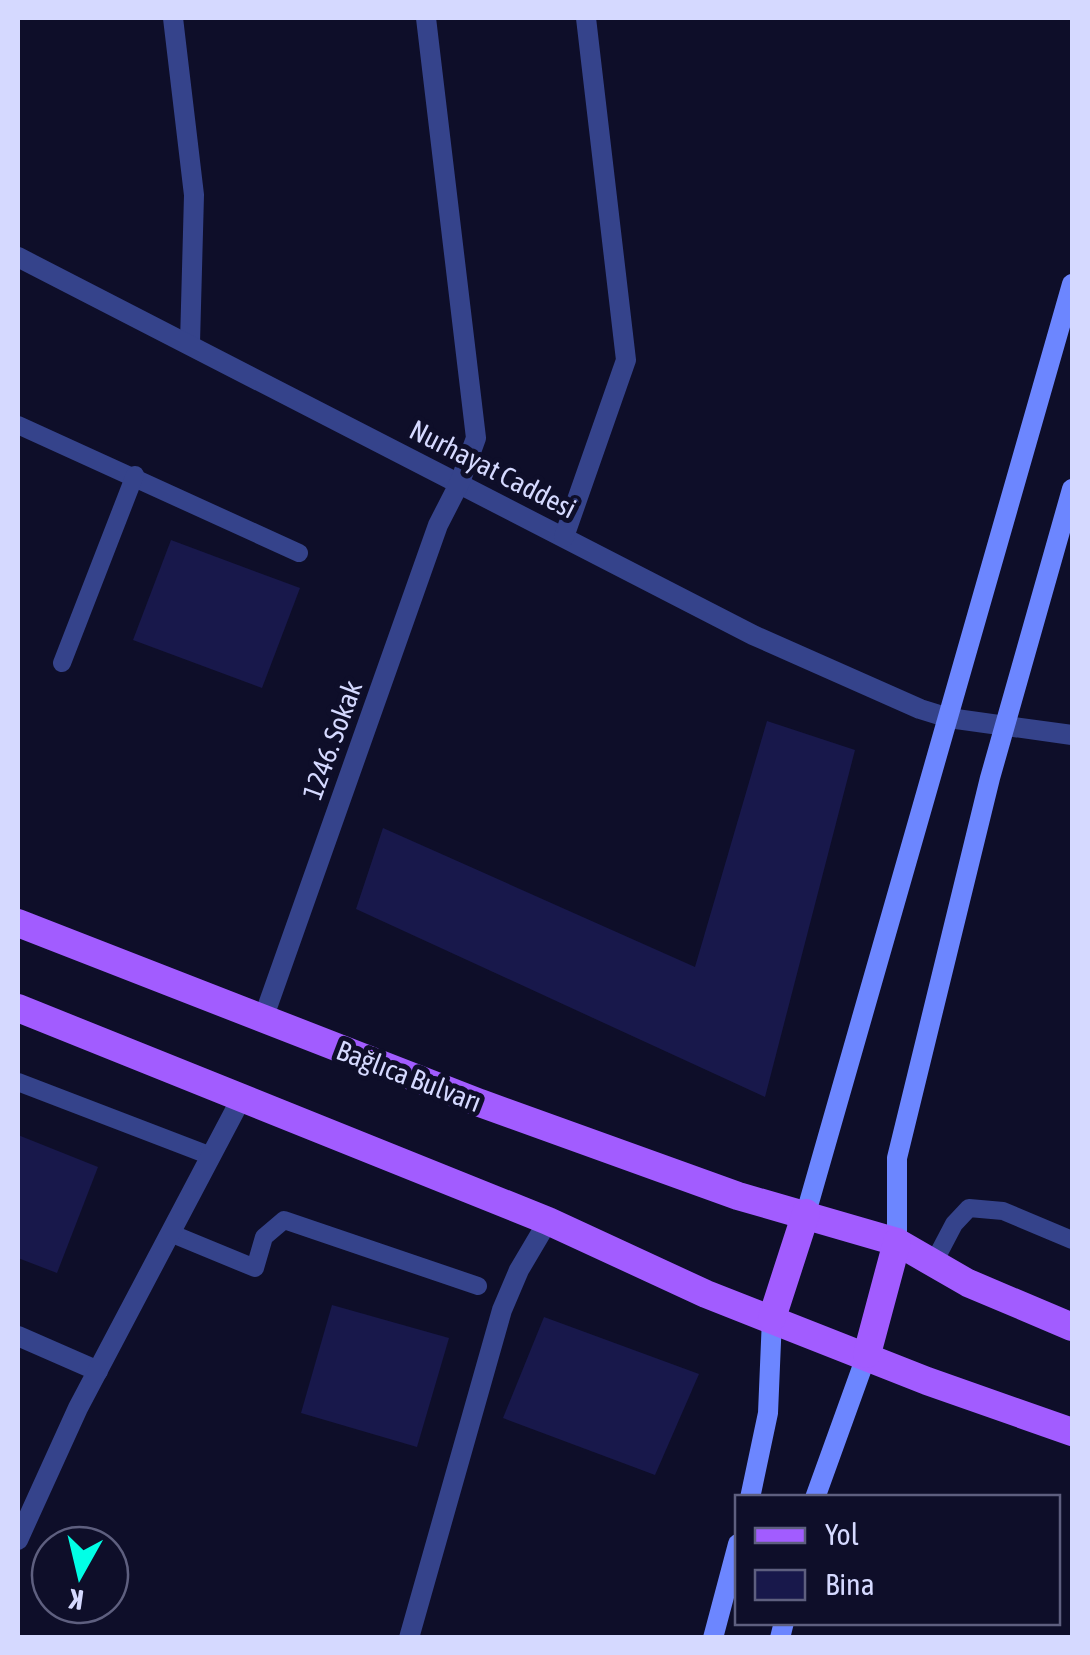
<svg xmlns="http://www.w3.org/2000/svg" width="1090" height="1655" font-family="'Asap Condensed',sans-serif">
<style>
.building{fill:#18184b}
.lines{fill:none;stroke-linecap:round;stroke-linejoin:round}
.service{stroke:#35438b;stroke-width:18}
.minor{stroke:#35438b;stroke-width:20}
.secondary{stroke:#6c86ff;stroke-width:20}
.primary{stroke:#a25cff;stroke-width:28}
.labels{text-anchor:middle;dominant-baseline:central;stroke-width:10;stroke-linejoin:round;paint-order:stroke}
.street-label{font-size:28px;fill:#d5d9ff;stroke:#0e0e29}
</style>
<rect width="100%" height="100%" fill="#0e0e29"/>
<g class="building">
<polygon points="171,540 300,588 262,688 133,640"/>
<polygon points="767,721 855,750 765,1097 356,909 383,828 695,967"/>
<polygon points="18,1135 98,1167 57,1273 18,1258"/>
<polygon points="332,1305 449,1338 417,1447 301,1413"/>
<polygon points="544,1317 699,1374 655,1475 503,1418"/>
</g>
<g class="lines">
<g class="service">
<polyline points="18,425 299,553"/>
<polyline points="62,663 135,475"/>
<polyline points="18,1082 211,1156"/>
<polyline points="170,1233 255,1268 264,1237 284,1220 478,1286"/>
<polyline points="933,1264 954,1224 969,1208 1003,1211 1072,1240"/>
</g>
<g class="minor">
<polyline points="173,18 194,195 190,343"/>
<polyline points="18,257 753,635 920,709 949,718 1072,735"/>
<polyline points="564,537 626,360 586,18"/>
<polyline points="263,1019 438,525 460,482 476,438 426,18"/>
<polyline points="18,1336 98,1371"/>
<polyline points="18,1540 78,1408 241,1099"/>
<polyline points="409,1638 502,1310 519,1270 548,1221"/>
</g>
<g class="secondary">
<polyline points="806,1213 1072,284"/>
<polyline points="897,1242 897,1158 990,778 1072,489"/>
<polyline points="750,1498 768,1413 772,1318"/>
<polyline points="815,1498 867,1354"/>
<polyline points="713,1638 738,1544"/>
<polyline points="780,1638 784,1622"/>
</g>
<g class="primary">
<polyline points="18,923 480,1103 738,1196 897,1242 968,1283 1072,1327"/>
<polyline points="18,1008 548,1221 706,1294 927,1381 1072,1432"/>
<polyline points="772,1318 806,1213"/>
<polyline points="867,1354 897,1242"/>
</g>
</g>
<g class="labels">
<g class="street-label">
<text transform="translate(493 469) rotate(27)">Nurhayat Caddesi</text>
<text transform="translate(332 740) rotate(-70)">1246. Sokak</text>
<text transform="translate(409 1076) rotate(21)">Bağlıca Bulvarı</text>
</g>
</g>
<rect width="1090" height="1655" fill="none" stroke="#d5d9ff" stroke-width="40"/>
<rect x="735" y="1495" width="325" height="130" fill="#0e0e29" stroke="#5e5f7f" stroke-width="2.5"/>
<rect x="755" y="1528" width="50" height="15" fill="#a25cff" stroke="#5e5f7f" stroke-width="2.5"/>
<text x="825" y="1545" font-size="30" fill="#d5d9ff">Yol</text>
<rect x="755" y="1570" width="50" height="30" fill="#18184b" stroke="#5e5f7f" stroke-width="2.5"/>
<text x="825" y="1595" font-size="30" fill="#d5d9ff">Bina</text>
<g transform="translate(80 1575) rotate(188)"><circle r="48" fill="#0e0e29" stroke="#5e5f7f" stroke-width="2.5"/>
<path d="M0-8L18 38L0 25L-18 38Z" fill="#01ffe6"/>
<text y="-15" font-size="28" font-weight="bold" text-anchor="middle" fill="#d5d9ff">K</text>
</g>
</svg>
